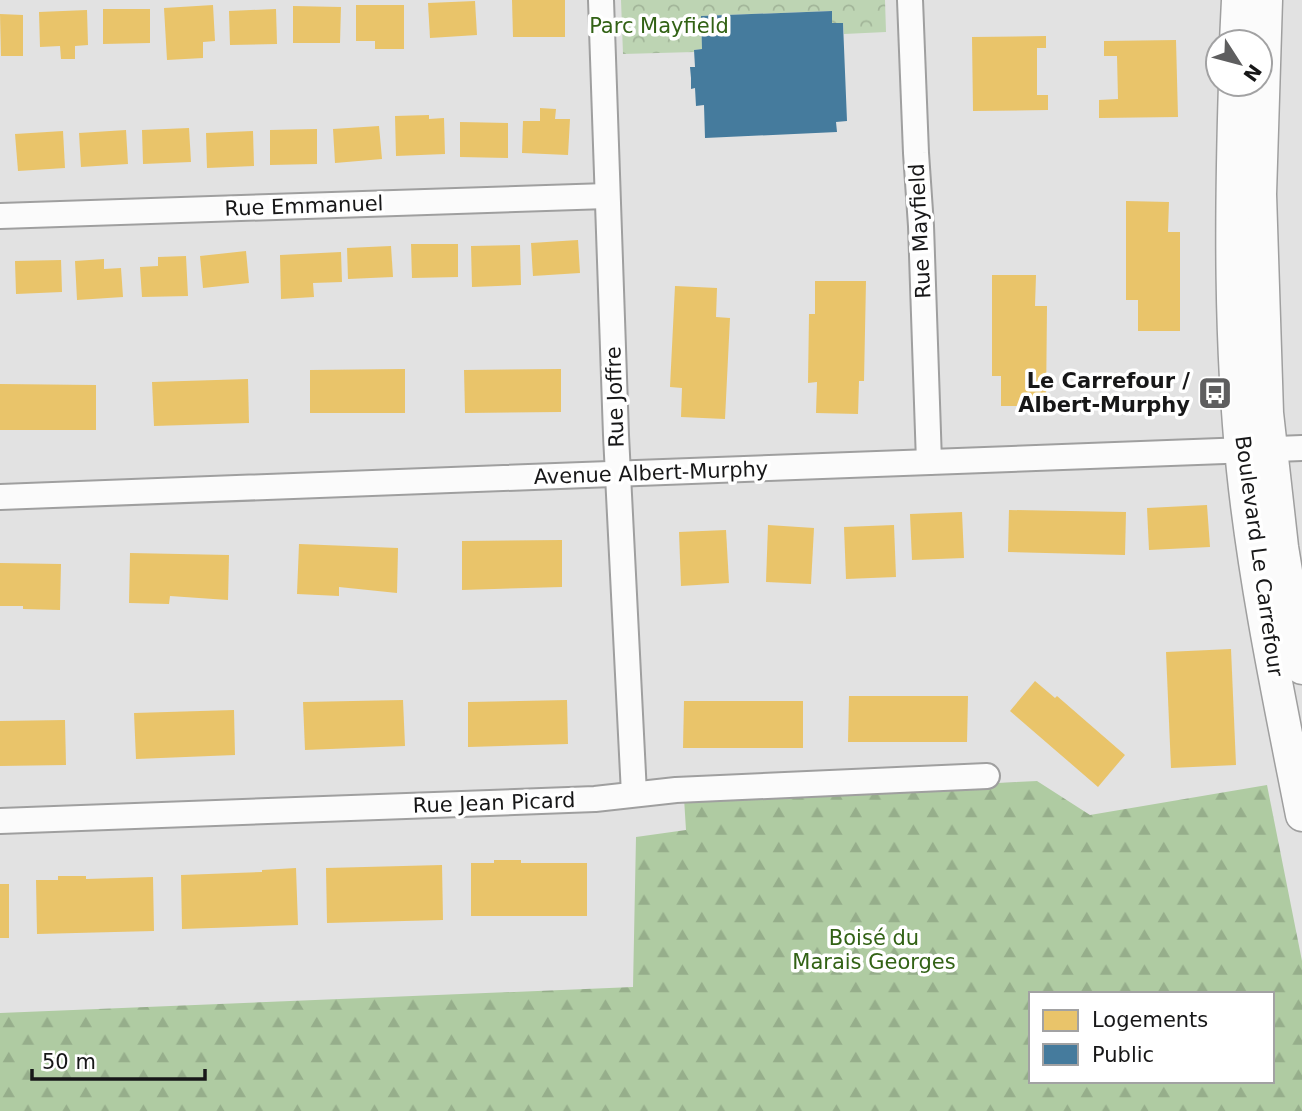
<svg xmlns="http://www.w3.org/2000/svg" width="1302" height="1111" font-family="'DejaVu Sans',sans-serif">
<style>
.forest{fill:url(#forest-firs);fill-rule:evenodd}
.park{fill:url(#park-crowns)}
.homes{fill:#e9c46a}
.public{fill:#457b9d}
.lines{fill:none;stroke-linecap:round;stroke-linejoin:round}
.minor-casing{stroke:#9f9f9f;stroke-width:28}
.tertiary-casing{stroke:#9f9f9f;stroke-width:35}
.minor{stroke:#fbfbfb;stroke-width:24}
.tertiary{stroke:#fbfbfb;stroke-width:32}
.labels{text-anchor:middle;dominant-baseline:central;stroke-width:7;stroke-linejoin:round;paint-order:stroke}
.park-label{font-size:21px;fill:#326215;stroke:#fff}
.street-label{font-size:21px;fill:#171718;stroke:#fff}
.poi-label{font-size:21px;font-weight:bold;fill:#171718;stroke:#fff;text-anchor:end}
</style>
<defs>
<pattern id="forest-firs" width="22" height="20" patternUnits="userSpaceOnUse" patternTransform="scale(1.75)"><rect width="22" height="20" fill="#afcba2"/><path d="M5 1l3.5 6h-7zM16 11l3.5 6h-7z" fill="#96ae8b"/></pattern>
<pattern id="park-crowns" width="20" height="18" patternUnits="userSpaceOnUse" patternTransform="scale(1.75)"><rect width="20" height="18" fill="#bdd4b3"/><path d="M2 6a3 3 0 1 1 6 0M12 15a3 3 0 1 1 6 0" fill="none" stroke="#a2b599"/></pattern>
</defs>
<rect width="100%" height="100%" fill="#e2e2e2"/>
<path class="forest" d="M1037,781L1090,815L1267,785L1302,961V1111H0V1013L633,987L636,837L686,830L684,798ZM1031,994H1272V1081H1031Z"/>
<polygon class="park" points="621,0 885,0 886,32 844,34 843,23 832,23 831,11 701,16 702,49 694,50 694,52 623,54"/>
<g class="homes">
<polygon points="512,0 565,0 565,37 513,37"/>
<polygon points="475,1 477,35 430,38 428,3"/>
<polygon points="213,5 215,41 203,42 203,58 167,60 164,8"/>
<polygon points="356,5 404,5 404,49 375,49 375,41 356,41"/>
<polygon points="293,6 341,7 340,43 293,43"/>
<polygon points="103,9 150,9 150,43 103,44"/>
<polygon points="276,9 277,44 230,45 229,11"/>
<polygon points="87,10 88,45 75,46 75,59 61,59 60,46 40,47 39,12"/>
<polygon points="0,14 23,15 23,56 1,56"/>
<polygon points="1046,36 1046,48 1037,48 1037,95 1048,95 1048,110 973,111 972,37"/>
<polygon points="1176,40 1178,117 1099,118 1099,100 1118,99 1117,56 1104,56 1104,41"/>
<polygon points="540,108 556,109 555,119 570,119 568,155 522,153 523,121 540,121"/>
<polygon points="429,115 429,119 444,118 445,154 396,156 395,116"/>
<polygon points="460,122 508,123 508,158 460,157"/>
<polygon points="379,126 382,159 335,163 333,129"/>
<polygon points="189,128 191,162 143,164 142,130"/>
<polygon points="317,129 317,164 270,165 270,130"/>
<polygon points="126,130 128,164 81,167 79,133"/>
<polygon points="63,131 65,168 18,171 15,134"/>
<polygon points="253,131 254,166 207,168 206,133"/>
<polygon points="1126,201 1169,202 1168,232 1180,232 1180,331 1138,331 1138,300 1126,300"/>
<polygon points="578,240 580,273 533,276 531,243"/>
<polygon points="411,244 458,244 458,277 412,278"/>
<polygon points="520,245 521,285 472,287 471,246"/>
<polygon points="391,246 393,277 348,279 347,248"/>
<polygon points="246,251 249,283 203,288 200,256"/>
<polygon points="341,252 342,282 313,283 314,297 281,299 280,255"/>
<polygon points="186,256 188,296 142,297 140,267 158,266 158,257"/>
<polygon points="104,259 104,269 121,268 123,297 77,300 75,261"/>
<polygon points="61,260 62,292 16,294 15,261"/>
<polygon points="992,275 1036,275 1035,306 1047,306 1046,406 1001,406 1001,376 992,376"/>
<polygon points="815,281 866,281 864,381 859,381 858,414 816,413 817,382 808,383 809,314 815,314"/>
<polygon points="675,286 717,288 716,317 730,318 725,419 681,417 682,388 670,387"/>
<polygon points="405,369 405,413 310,413 310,370"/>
<polygon points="561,369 561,412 465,413 464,370"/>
<polygon points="248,379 249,423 154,426 152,382"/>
<polygon points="0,384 96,385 96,430 0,430"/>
<polygon points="1207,505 1210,547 1149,550 1147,508"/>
<polygon points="1009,510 1126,512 1125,555 1008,552"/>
<polygon points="962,512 964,558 912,560 910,514"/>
<polygon points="768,525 814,528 811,584 766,582"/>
<polygon points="894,525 896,577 846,579 844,527"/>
<polygon points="726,530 729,583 681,586 679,532"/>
<polygon points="562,540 562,587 462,590 462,541"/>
<polygon points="299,544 398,548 397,593 339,587 339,596 297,594"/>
<polygon points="130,553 229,555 228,600 170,596 169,604 129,603"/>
<polygon points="0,563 61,564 60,610 23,609 23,606 0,606"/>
<polygon points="1231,649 1236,765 1171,768 1166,652"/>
<polygon points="1035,681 1055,698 1057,696 1125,755 1098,787 1010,711"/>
<polygon points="849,696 968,696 967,742 848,742"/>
<polygon points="403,700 405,746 305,750 303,702"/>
<polygon points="567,700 568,744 468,747 468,702"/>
<polygon points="684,701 803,701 803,748 683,748"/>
<polygon points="234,710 235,755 136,759 134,713"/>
<polygon points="65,720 66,765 0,766 0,721"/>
<polygon points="494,860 521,860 521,863 587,863 587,916 471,916 471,863 494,863"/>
<polygon points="442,865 443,920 327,923 326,868"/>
<polygon points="296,868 298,925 182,929 181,875 262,872 262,870"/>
<polygon points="58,876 86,876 86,879 153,877 154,931 37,934 36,880 58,880"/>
<rect x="0" y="884" width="9" height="54"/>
</g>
<polygon class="public" points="832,11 832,23 843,23 847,121 836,122 837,132 705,138 704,105 696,106 695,88 691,89 691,78 690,67 695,67 694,50 702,49 701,16"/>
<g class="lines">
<g class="minor-casing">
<g id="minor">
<polyline points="601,0 616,435 634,794"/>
<polyline points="910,0 916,153 921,226 929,462"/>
<polyline points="0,216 607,196"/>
<polyline points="0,497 1302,448"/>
<polyline points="0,821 595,799 676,790 987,776"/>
</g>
</g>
<g class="tertiary-casing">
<g id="tertiary">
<polyline points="1266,0 1260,194 1267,413 1282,547 1302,668"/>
<polyline points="1236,42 1238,0"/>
<path d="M1235,84C1231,213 1230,342 1243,470C1255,585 1280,703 1302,815"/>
</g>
</g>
<use href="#minor" class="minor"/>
<use href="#tertiary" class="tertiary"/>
</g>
<defs>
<g id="bus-square" transform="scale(1.75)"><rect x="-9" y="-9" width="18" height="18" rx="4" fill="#5e5e5f" stroke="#fff"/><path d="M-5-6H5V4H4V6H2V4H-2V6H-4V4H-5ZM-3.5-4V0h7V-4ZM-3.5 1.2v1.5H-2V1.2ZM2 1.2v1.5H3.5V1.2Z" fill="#fff"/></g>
</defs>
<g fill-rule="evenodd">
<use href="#bus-square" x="1215" y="393"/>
</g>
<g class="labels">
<g class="park-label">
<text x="659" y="26">Parc Mayfield</text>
<text x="874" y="938">Boisé du<tspan x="874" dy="24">Marais Georges</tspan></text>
</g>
<g class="street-label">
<text transform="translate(304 206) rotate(-2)">Rue Emmanuel</text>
<text transform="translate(920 231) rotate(-93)">Rue Mayfield</text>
<text transform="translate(615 397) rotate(-92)">Rue Joffre</text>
<text transform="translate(651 473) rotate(-2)">Avenue Albert-Murphy</text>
<text transform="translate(1259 556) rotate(82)">Boulevard Le Carrefour</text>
<text transform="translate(494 803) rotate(-2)">Rue Jean Picard</text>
</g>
<g class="poi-label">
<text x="1190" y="381">Le Carrefour /<tspan x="1190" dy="24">Albert-Murphy</tspan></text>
</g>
</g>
<rect x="1029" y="992" width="245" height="91" fill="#ffffff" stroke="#a2a2a3" stroke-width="2"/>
<rect x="1043" y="1010" width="35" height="21" fill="#e9c46a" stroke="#a2a2a3" stroke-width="2"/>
<text x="1092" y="1027" font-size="21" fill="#171718">Logements</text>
<rect x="1043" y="1044" width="35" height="21" fill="#457b9d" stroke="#a2a2a3" stroke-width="2"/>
<text x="1092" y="1062" font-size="21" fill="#171718">Public</text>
<g transform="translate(1239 63) rotate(126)"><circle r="33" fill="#ffffff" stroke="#a2a2a3" stroke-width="2"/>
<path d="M0-5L12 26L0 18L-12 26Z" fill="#5e5e5f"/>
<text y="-10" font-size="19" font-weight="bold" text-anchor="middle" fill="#171718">N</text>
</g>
<path d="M32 1069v10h173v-10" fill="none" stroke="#171718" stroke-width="3.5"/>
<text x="42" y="1069" font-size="21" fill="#171718" stroke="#ffffff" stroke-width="5" paint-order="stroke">50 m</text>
</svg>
